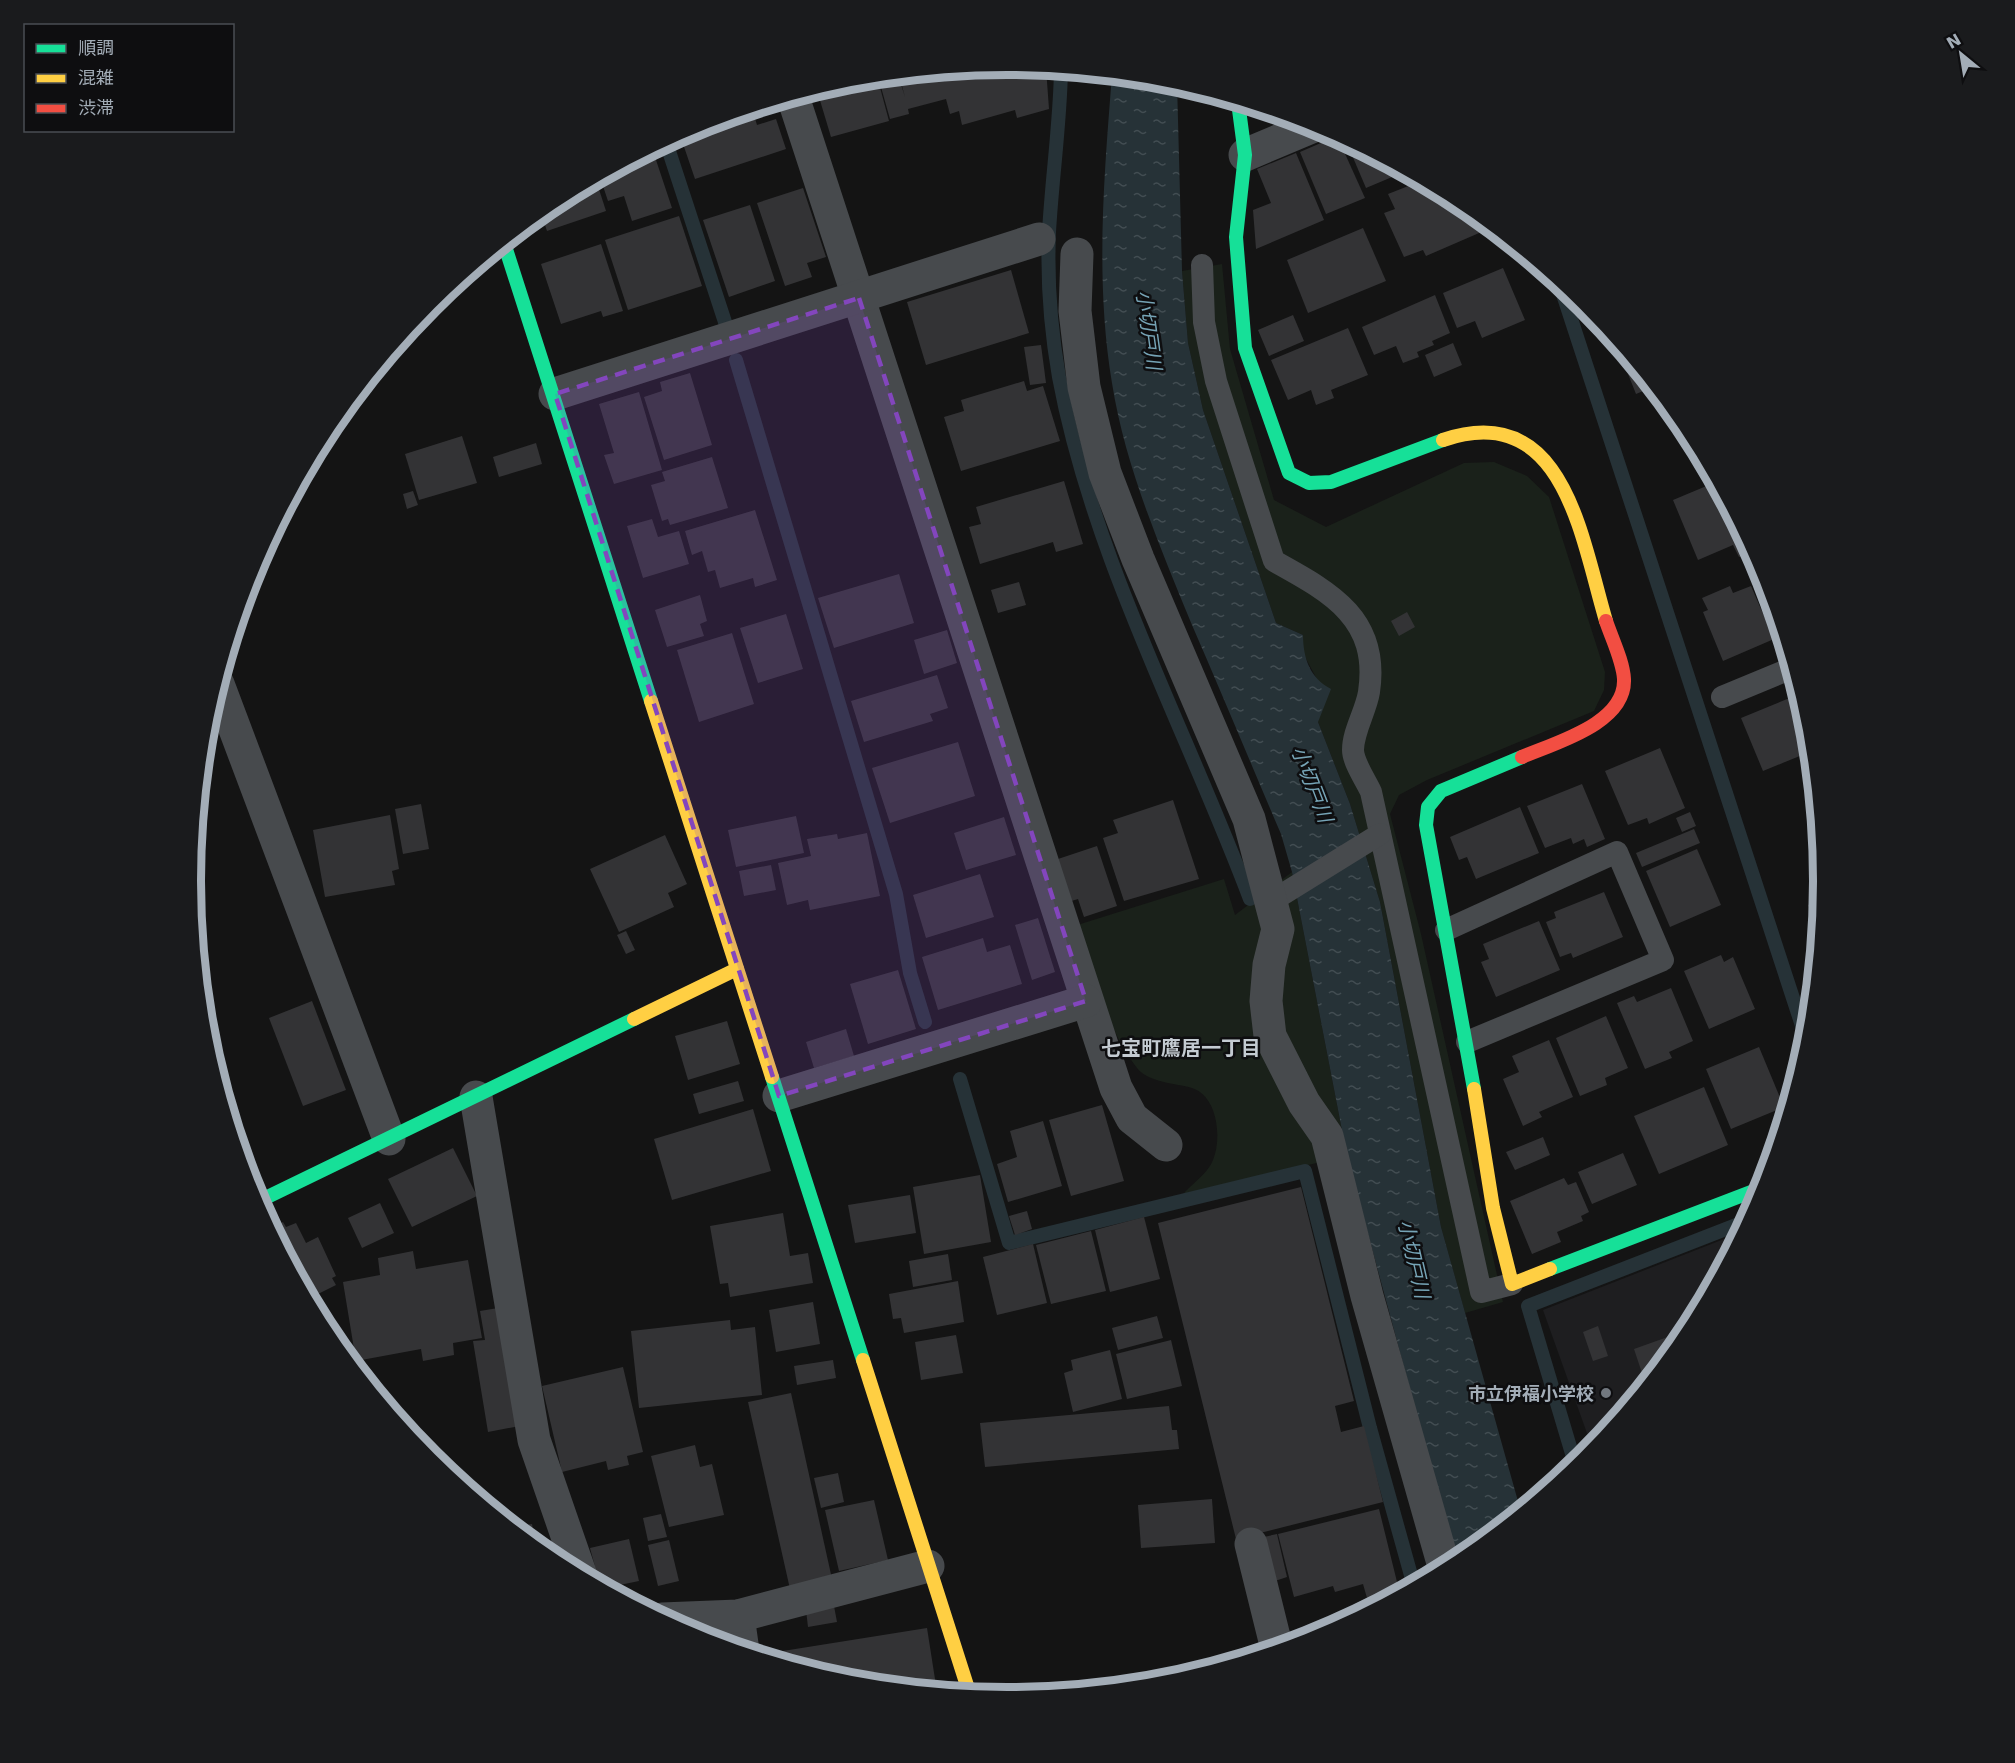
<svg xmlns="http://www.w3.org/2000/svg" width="2015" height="1763" font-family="'DejaVu Sans','Noto Sans JP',sans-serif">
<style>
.built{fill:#1e1e20}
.park{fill:#1a211a}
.water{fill:url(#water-ripples)}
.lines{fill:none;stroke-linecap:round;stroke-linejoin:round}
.stream{stroke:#263237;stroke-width:14}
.building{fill:#333335}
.lane{stroke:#474a4d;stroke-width:22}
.street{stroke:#474a4d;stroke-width:33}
.fast{stroke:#16e098;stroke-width:14}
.slow{stroke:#ffcf43;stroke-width:14}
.jam{stroke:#f24e42;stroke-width:14}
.marked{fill:#8346bd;fill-opacity:0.2;stroke:#8346bd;stroke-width:4.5;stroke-dasharray:12 8;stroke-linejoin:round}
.poi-dot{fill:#71777e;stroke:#0e0e10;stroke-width:2}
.labels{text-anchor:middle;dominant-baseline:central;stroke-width:5;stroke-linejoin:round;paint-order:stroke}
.poi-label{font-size:18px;font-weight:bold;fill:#a3adb7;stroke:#0e0e10;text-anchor:end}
.water-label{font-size:20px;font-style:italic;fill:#76a4b6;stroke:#0e0e10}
.neighbourhood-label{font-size:20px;font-weight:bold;fill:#c4cbd2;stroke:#0e0e10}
.rim{fill:none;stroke:#a3adb7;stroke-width:8}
</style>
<defs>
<pattern id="water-ripples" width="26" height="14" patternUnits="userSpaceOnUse" patternTransform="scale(1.5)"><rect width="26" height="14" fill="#263237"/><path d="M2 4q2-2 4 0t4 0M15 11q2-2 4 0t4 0" fill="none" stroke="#424d52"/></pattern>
</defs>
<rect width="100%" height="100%" fill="#141414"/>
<polygon class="built" points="1742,1232 1687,1336 1593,1450 1543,1310"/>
<g class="park">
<polygon points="1222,264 1230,349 1274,500 1326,527 1464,463 1494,462 1527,476 1549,497 1605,672 1604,690 1594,711 1427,780 1399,795 1390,814 1421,934 1503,1302 1465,1313 1441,1227 1380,902 1350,804 1318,722 1319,683 1303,653 1303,635 1276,623 1203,410 1188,343 1182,271"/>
<path d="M1292,872L1347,1156L1183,1194C1192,1184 1209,1172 1213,1160C1222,1139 1218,1096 1192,1088C1176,1083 1149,1083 1137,1068C1106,1028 1094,973 1071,927L1224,879L1235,915Z"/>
</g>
<path class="water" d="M1112,75L1177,83L1182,271L1188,343L1203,410L1276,623L1303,635C1303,658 1310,678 1331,689L1318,722L1350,804L1380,902L1441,1227L1521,1512L1457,1563L1347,1156L1292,872L1281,834C1251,764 1222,694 1192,625C1160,547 1125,466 1112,383C1095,281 1104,177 1112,75Z"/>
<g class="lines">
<g class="stream">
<path d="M1061,70C1060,124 1052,178 1049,232C1047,279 1051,331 1059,377C1093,559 1185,726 1250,899"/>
<polyline points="666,142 725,322"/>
<polyline points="1559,282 1808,1044"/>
<polyline points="736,360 896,894 910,973 925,1022"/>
<polyline points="960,1079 1009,1243 1305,1171 1370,1428 1414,1586"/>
<polyline points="1576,1467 1528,1306 1749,1220"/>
</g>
</g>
<g class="building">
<polygon points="1008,65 1046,68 1049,109 1017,118 1015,110 962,125 959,111 950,114 946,99 908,109 909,114 890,119 879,80 898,75 905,97 899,75"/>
<polygon points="878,80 889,121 831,137 819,97"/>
<polygon points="752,109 757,125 776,119 786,149 695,179 680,135 695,127"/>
<polygon points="1337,136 1365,198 1326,214 1300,152"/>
<polygon points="1346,141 1384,161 1404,172 1366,188"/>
<polygon points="653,151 672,208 632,221 624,196 608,201 600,177"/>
<polygon points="1296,153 1324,220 1256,249 1253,210 1271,203 1257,169"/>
<polygon points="596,180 606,211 547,231 541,213 554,202"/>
<polygon points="1421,181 1462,202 1482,219 1486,230 1426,256 1423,250 1404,257 1384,213 1395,209 1388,194"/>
<polygon points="803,188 826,257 807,263 812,277 785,286 757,203"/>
<polygon points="750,205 775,281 729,297 703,220"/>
<polygon points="679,216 702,286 628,310 605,240"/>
<polygon points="1363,228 1386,281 1308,313 1287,260"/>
<polygon points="601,244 623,311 603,317 601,311 561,324 541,264"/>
<polygon points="1503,268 1525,320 1482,338 1475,321 1457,328 1443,293"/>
<polygon points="1011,270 1029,333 926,365 907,302"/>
<polygon points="1435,295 1450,333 1432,341 1434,345 1417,352 1419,357 1403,363 1396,346 1374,355 1362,327"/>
<polygon points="1293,315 1304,341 1269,356 1258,330"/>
<polygon points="1348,328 1368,375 1331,390 1334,398 1316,405 1311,390 1288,400 1271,360"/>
<polygon points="1614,339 1653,387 1636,394"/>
<polygon points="1453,343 1462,365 1434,377 1425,355"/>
<polygon points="1041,345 1046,383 1030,385 1024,347"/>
<polygon points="690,373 712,445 664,460 644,397 662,391 660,382"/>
<polygon points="1024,381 1027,391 1043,386 1060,441 961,471 944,417 964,411 961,400"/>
<polygon points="639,392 662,470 614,484 604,455 614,453 599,404"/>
<polygon points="462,436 477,483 419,500 405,454"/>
<polygon points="536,443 542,464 499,477 493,457"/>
<polygon points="712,457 728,508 670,525 668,519 662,521 651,485 665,481 662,472"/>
<polygon points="1064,481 1083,544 1056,552 1053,542 980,564 969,527 981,524 976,507"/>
<polygon points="1716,482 1753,551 1739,557 1733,545 1698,560 1673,500"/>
<polygon points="413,491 418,505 407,509 403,494"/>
<polygon points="755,510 777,580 755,587 753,578 720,588 715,570 708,572 702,551 692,555 685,531"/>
<polygon points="652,519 658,537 679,531 689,564 643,578 627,526"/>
<polygon points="1763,572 1772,600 1770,601 1759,574"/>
<polygon points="899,574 914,623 834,648 818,598"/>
<polygon points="1019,582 1026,605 998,613 991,590"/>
<polygon points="1730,586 1733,593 1751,586 1774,639 1723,661 1703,612 1708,610 1702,598"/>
<polygon points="700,595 707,621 700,624 704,636 667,647 655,610"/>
<polygon points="1407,612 1415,627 1399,636 1391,621"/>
<polygon points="786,614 803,669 758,683 740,628"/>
<polygon points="947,630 957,663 924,674 914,640"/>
<polygon points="732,633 754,704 699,722 677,650"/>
<polygon points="937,675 948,708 930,714 933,721 864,742 851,701"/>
<polygon points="1792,697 1811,740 1812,751 1763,771 1741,718"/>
<polygon points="958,742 975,796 890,823 872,768"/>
<polygon points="1660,748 1685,808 1649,824 1647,818 1628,825 1605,771"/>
<polygon points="1582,784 1605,839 1587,847 1584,839 1573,844 1571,838 1545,848 1527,806"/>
<polygon points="1173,800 1199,879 1124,901 1103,838 1118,833 1113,820"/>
<polygon points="421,804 429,849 403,854 395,809"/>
<polygon points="1520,807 1539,853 1476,879 1467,857 1459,860 1450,837"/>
<polygon points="1690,812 1696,826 1682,832 1676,818"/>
<polygon points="390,815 399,869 392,871 395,885 325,897 313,830"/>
<polygon points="796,816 804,853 736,867 728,830"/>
<polygon points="1004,817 1016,855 966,870 954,833"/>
<polygon points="1694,829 1700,843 1642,867 1636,853"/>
<polygon points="867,833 880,896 810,910 808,900 787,905 778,863 811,856 807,839 837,834 838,839"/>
<polygon points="665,835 687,884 668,893 674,907 619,932 590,869"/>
<polygon points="1097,846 1117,906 1084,917 1078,899 1068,902 1055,860"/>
<polygon points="1697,849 1721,905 1670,927 1646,871"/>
<polygon points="771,865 776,890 744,896 739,871"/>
<polygon points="980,874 994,917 926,938 913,895"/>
<polygon points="1604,892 1623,937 1573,958 1571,953 1560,957 1546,922 1556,918 1554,912"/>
<polygon points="1823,899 1822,909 1819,933 1808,905"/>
<polygon points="1038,918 1055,972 1032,980 1015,925"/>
<polygon points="1539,921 1560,970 1496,997 1481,962 1489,959 1483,944"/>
<polygon points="626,931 635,950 626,954 617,935"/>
<polygon points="983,938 987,952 1010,945 1022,984 938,1010 922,957"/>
<polygon points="1721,955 1724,962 1733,957 1755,1009 1709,1029 1684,971"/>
<polygon points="898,970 916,1029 868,1044 850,984"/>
<polygon points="1671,988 1693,1041 1669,1052 1672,1058 1645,1069 1617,1003 1634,996 1637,1002"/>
<polygon points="312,1001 346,1090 303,1106 269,1018"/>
<polygon points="1606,1016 1628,1068 1605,1078 1607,1085 1580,1096 1556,1038"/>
<polygon points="727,1021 740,1064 688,1080 675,1036"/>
<polygon points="846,1029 854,1056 814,1068 806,1042"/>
<polygon points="1549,1040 1573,1097 1539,1112 1542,1117 1523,1126 1503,1079 1519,1072 1512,1056"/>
<polygon points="1759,1047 1784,1107 1731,1129 1706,1069"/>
<polygon points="738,1081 744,1101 699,1114 693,1094"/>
<polygon points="1704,1087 1728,1145 1659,1174 1634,1116"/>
<polygon points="1102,1105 1124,1181 1071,1196 1049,1120"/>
<polygon points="753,1109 771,1171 672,1200 654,1139"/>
<polygon points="1043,1121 1062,1186 1008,1202 997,1164 1017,1157 1010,1131"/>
<polygon points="1543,1137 1550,1155 1515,1170 1506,1152"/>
<polygon points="453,1148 477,1196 412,1227 388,1179"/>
<polygon points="1623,1153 1637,1185 1592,1204 1578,1172"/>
<polygon points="980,1175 991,1242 924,1254 913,1187"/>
<polygon points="1564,1178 1568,1185 1576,1182 1589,1212 1581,1216 1583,1221 1557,1232 1561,1242 1532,1254 1510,1201"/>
<polygon points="1301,1187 1354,1401 1335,1406 1341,1432 1364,1426 1383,1502 1236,1539 1158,1223"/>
<polygon points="910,1195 916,1233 855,1243 848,1205"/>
<polygon points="380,1203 394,1233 362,1248 348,1218"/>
<polygon points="1027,1211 1032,1229 1015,1235 1009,1216"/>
<polygon points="783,1213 790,1256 808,1253 813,1283 730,1297 728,1283 720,1284 710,1226"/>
<polygon points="1144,1217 1160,1279 1110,1292 1095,1230"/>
<polygon points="283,1222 286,1227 296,1223 306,1243 318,1237 336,1276 332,1278 336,1285 308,1299 271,1228"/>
<polygon points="1091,1231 1106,1291 1051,1304 1036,1245"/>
<polygon points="1033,1244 1047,1303 997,1315 983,1257"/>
<polygon points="413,1251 416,1269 468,1260 482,1338 453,1343 454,1355 423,1361 421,1349 356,1361 343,1282 380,1275 378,1258"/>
<polygon points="948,1254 952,1280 913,1287 909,1261"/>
<polygon points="958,1281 964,1322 904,1333 901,1318 893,1319 889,1294"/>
<polygon points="813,1302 820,1344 776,1352 769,1310"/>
<polygon points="504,1307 525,1425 488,1432 473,1341 485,1340 480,1311"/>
<polygon points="1157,1316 1163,1338 1118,1350 1112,1328"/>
<polygon points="730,1320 731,1330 755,1327 762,1395 639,1408 631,1331"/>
<polygon points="1598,1326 1608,1356 1593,1361 1583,1332"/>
<polygon points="1690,1329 1687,1336 1646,1385 1634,1349"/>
<polygon points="956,1335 963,1373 921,1380 915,1342"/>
<polygon points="1171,1340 1182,1386 1127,1399 1116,1354"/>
<polygon points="1110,1350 1122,1399 1073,1412 1064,1373 1073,1370 1071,1360"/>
<polygon points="833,1360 836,1378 797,1385 794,1366"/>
<polygon points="623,1367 643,1452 627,1456 629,1465 608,1470 606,1461 562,1472 542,1386"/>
<polygon points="791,1393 832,1579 790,1589 748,1402"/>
<polygon points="1169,1406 1172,1430 1177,1430 1179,1449 985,1467 980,1423"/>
<polygon points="425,1434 430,1459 412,1437"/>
<polygon points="695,1445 700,1467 712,1464 724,1515 669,1527 651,1456"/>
<polygon points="838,1473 844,1502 821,1508 814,1478"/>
<polygon points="470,1481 472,1494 459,1483"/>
<polygon points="1212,1499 1215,1543 1141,1548 1138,1505"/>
<polygon points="874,1500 888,1560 839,1571 825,1510"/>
<polygon points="1379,1509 1399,1590 1367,1598 1363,1584 1335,1592 1333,1586 1294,1597 1278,1534"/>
<polygon points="661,1514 667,1537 648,1541 643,1518"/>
<polygon points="532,1524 535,1541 530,1542 512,1527"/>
<polygon points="1277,1534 1287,1577 1275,1581 1264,1537"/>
<polygon points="629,1539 639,1581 605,1588 600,1585 590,1548"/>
<polygon points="669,1540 679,1581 658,1586 648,1545"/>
<polygon points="834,1606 837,1622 808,1627 806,1610"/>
<polygon points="927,1628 937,1692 848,1683 765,1658 764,1654"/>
</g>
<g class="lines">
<g class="lane">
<path d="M1202,265L1204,322L1216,381L1274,561C1330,592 1380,618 1369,692C1366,711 1353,731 1353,750C1353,762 1366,781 1371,792L1481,1292L1512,1284"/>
<polyline points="1722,697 1792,668"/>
<polyline points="1272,901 1380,834"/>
<polyline points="1446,930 1617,852 1663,960 1467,1042"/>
</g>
<g class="street">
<polyline points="793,97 1116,1088 1132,1118 1166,1145"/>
<polyline points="1245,155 1316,125"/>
<polyline points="1077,254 1075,311 1084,387 1105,473 1138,559 1249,819 1278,929 1269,965 1266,1001 1270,1036 1304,1103 1327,1136 1367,1296 1445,1570"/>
<polyline points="555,394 1039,239"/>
<polyline points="218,684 389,1139"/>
<polyline points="779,1096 1086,1001"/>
<polyline points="476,1097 534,1440 581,1576"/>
<polyline points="1251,1544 1277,1649"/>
<polyline points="738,1616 743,1651"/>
<polyline points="662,1619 738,1616 928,1566"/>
</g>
<g class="fast">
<polyline points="1238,102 1245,155 1236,237 1245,348 1289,473 1309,483 1331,482 1443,440"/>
<polyline points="504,243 651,701"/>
<polyline points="772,1077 863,1360"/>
<polyline points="1474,1089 1426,825 1428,807 1441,791 1522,757"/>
<polyline points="257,1202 634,1019"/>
<polyline points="1550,1269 1764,1187"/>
</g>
<g class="slow">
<path d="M1443,440C1564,399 1581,537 1606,621"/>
<polyline points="651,701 772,1077"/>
<polyline points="634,1019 737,969"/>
<polyline points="1474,1089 1493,1208 1512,1284 1550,1269"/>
<polyline points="863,1360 970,1695"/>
</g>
<path class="jam" d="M1522,757C1554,743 1626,724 1624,679C1623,661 1612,639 1606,621"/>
</g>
<path class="marked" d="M859,298L1086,1001L779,1096L555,394Z"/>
<circle class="poi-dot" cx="1606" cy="1393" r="6"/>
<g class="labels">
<g class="poi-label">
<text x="1594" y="1393">市立伊福小学校</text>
</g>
<g class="water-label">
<text transform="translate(1149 330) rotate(82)">小切戸川</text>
<text transform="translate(1312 784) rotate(69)">小切戸川</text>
<text transform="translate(1414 1259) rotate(77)">小切戸川</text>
</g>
<g class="neighbourhood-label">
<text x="1181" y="1048">七宝町鷹居一丁目</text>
</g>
</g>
<path d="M0 0H2015V1763H0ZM201 881a806 806 0 1 1 1612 0a806 806 0 1 1-1612 0Z" fill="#1a1b1d" fill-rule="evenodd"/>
<path class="rim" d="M201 881a806 806 0 1 1 1612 0a806 806 0 1 1-1612 0Z"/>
<rect x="24" y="24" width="210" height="108" fill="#0e0e10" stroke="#4a4e53" stroke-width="1.5"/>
<rect x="36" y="44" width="30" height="9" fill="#16e098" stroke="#4a4e53" stroke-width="1.5"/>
<text x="78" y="54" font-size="18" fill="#a3adb7">順調</text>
<rect x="36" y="74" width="30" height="9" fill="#ffcf43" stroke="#4a4e53" stroke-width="1.5"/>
<text x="78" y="84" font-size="18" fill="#a3adb7">混雑</text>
<rect x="36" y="104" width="30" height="9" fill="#f24e42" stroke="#4a4e53" stroke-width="1.5"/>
<text x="78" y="114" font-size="18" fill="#a3adb7">渋滞</text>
<g transform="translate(1961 54) rotate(330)" stroke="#0e0e10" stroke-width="4.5" paint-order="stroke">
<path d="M0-4.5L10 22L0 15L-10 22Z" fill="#a3adb7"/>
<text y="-9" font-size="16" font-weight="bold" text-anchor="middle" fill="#a3adb7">N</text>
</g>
</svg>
